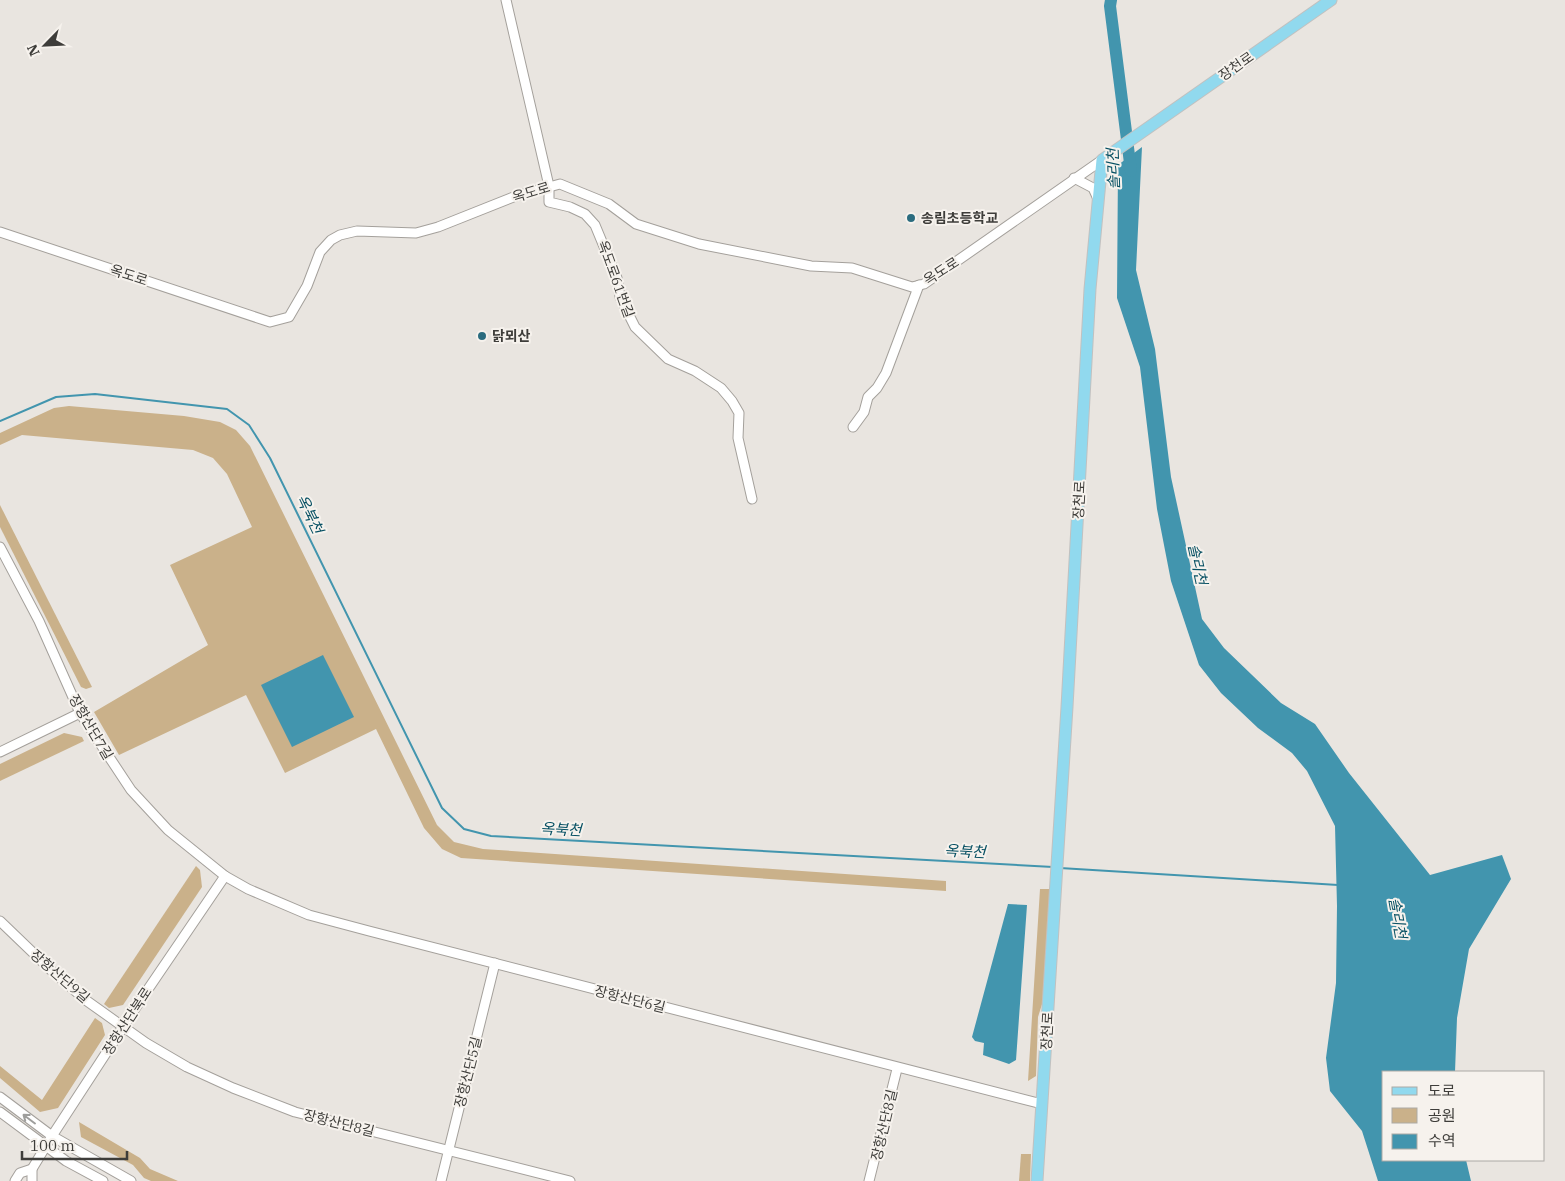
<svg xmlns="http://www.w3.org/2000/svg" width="1565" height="1181" font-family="'IBM Plex Serif','Noto Sans KR',serif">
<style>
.green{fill:#cab18a}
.water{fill:#4295ae}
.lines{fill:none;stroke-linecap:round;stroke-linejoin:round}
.stream{stroke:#4295ae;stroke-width:2}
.river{stroke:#4295ae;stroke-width:12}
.minor-casing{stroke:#a4a09b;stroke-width:11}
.major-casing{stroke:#c1c1c0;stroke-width:13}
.minor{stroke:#fff;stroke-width:9}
.major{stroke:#91d9ee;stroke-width:11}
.oneway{stroke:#9e9e9c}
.poi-dot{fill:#2b6c7f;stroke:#f6f2ed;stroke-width:2}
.labels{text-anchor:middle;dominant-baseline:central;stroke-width:4;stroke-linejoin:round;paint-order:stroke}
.street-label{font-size:14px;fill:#3e3d3a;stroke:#f6f2ed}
.poi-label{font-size:14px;font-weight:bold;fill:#3e3d3a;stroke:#f6f2ed;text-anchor:start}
.water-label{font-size:15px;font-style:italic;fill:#075063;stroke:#f6f2ed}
</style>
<rect width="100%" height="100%" fill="#e9e5e0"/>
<g class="green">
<polygon points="69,406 184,416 220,422 236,430 250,446 437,825 454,842 483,849 946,881 946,891 461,858 442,849 424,828 376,729 285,773 246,695 119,755 94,712 208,645 170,565 252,527 227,474 213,458 193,450 22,435 0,445 0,433 54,408"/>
<polygon points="0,505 92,687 86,689 81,687 0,527"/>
<polygon points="64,733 82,737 84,741 0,781 0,764"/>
<polygon points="196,866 200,870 202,887 123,1005 109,1008 104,1004"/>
<polygon points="1040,889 1050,889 1043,1001 1038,1017 1036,1076 1028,1081"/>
<polygon points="95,1018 102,1023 105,1035 58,1108 40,1112 0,1078 0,1066 42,1100"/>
<polygon points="79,1122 140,1158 150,1169 178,1181 151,1181 144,1178 133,1165 81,1137"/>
<polygon points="1021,1154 1031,1154 1030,1181 1019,1181"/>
</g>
<g class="water">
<polygon points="1142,147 1136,270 1155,349 1171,477 1202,619 1224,648 1281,703 1315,724 1349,773 1430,875 1502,855 1511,879 1469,949 1457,1018 1455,1072 1384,1072 1384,1160 1466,1160 1471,1181 1378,1181 1362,1131 1330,1091 1326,1058 1336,983 1337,906 1335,826 1307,771 1292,753 1258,728 1221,693 1199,665 1171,581 1157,509 1140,367 1117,298 1118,165"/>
<polygon points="323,655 354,717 292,747 261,685"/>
<polygon points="1008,904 1027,905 1016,1060 1009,1064 983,1055 984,1043 975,1041 972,1037"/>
</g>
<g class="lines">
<g class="stream">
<polyline points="0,421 56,397 95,394 227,409 249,425 270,458 442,808 464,829 491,836 1053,867"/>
<polyline points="1060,868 1338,885"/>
</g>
<polyline class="river" points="1111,0 1110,6 1131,171"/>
<g class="minor-casing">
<g id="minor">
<polyline points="506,0 549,186 549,202 570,207 585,214 595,225 617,278 620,297 635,327 668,359 695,371 721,388 732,401 739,413 738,438 752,499"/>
<polyline points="1074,178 1093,188 1098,199"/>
<polyline points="0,232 270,322 289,317 307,286 320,252 331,240 340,235 357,231 416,233 438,227 516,196 560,184 609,204 636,224 699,244 811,266 852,268 912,287 924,284 1102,160"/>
<polyline points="853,427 864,412 868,397 877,388 886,373 919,285"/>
<polyline points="0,547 39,621 80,713 131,790 168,830 225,876 248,889 309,915 369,931 1042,1104"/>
<polyline points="0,752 80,713"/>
<polyline points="0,921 52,971 87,1001 146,1043 187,1067 233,1088 295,1112 570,1181"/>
<polyline points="0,1097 52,1136 131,1181"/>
<polyline points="0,1112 66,1161 103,1181"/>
<polyline points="15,1181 20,1173 32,1169"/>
<polyline points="32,1181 32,1169 52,1136 140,1001 225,876"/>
<polyline points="441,1181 495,963"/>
<polyline points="869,1181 897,1069"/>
</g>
</g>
<g class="major-casing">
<polyline id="major" points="1037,1181 1067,707 1090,289 1102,160 1331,0"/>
</g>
<use href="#minor" class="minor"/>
<use href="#major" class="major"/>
</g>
<defs><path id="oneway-shaft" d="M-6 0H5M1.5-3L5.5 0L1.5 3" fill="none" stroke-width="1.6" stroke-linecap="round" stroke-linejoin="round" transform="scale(1.25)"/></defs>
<use class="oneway" href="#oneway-shaft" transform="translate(29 1119) rotate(-143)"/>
<g class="poi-dot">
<circle cx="911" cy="218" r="5"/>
<circle cx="482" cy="336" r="5"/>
</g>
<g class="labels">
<g class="street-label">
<text transform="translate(1236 66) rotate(-35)">장천로</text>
<text transform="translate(531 192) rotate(-17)">옥도로</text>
<text transform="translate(941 271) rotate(-33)">옥도로</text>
<text transform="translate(129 275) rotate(18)">옥도로</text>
<text transform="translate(616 279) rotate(70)">옥도로61번길</text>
<text transform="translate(1079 500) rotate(-87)">장천로</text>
<text transform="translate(91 727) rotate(60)">장항산단7길</text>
<text transform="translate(60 976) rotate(41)">장항산단9길</text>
<text transform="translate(630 999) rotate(14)">장항산단6길</text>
<text transform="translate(127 1021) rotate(-57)">장항산단북로</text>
<text transform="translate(1047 1031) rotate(-87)">장천로</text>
<text transform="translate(468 1072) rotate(-76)">장항산단5길</text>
<text transform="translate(339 1123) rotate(14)">장항산단8길</text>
<text transform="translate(884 1125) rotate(-77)">장항산단8길</text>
</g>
<g class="poi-label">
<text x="921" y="218">송림초등학교</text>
<text x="492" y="336">닭뫼산</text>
</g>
<g class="water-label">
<text transform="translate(1113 169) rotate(-92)">솔리천</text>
<text transform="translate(310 514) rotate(64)">옥북천</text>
<text transform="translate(1198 564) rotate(78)">솔리천</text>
<text transform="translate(561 829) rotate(3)">옥북천</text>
<text transform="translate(965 851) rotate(3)">옥북천</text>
<text transform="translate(1398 918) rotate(80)">솔리천</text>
</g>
</g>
<rect x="1382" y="1071" width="162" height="90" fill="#f6f2ed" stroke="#acaaa5"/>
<rect x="1392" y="1087" width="25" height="8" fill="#91d9ee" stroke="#acaaa5"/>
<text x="1428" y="1096" font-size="15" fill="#3e3d3a">도로</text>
<rect x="1392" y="1108" width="25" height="15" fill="#cab18a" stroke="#acaaa5"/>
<text x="1428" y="1121" font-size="15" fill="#3e3d3a">공원</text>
<rect x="1392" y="1134" width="25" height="15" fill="#4295ae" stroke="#acaaa5"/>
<text x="1428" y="1146" font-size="15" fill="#3e3d3a">수역</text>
<g transform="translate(45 45) rotate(246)" stroke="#f6f2ed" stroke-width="4" paint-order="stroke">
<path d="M0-4L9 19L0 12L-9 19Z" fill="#3e3d3a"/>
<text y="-8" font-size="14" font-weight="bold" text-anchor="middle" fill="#3e3d3a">N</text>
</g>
<path d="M22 1151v8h105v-8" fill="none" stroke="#3e3d3a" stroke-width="2.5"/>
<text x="30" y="1151" font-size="15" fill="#3e3d3a" stroke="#f6f2ed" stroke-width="4" paint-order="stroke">100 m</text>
</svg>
